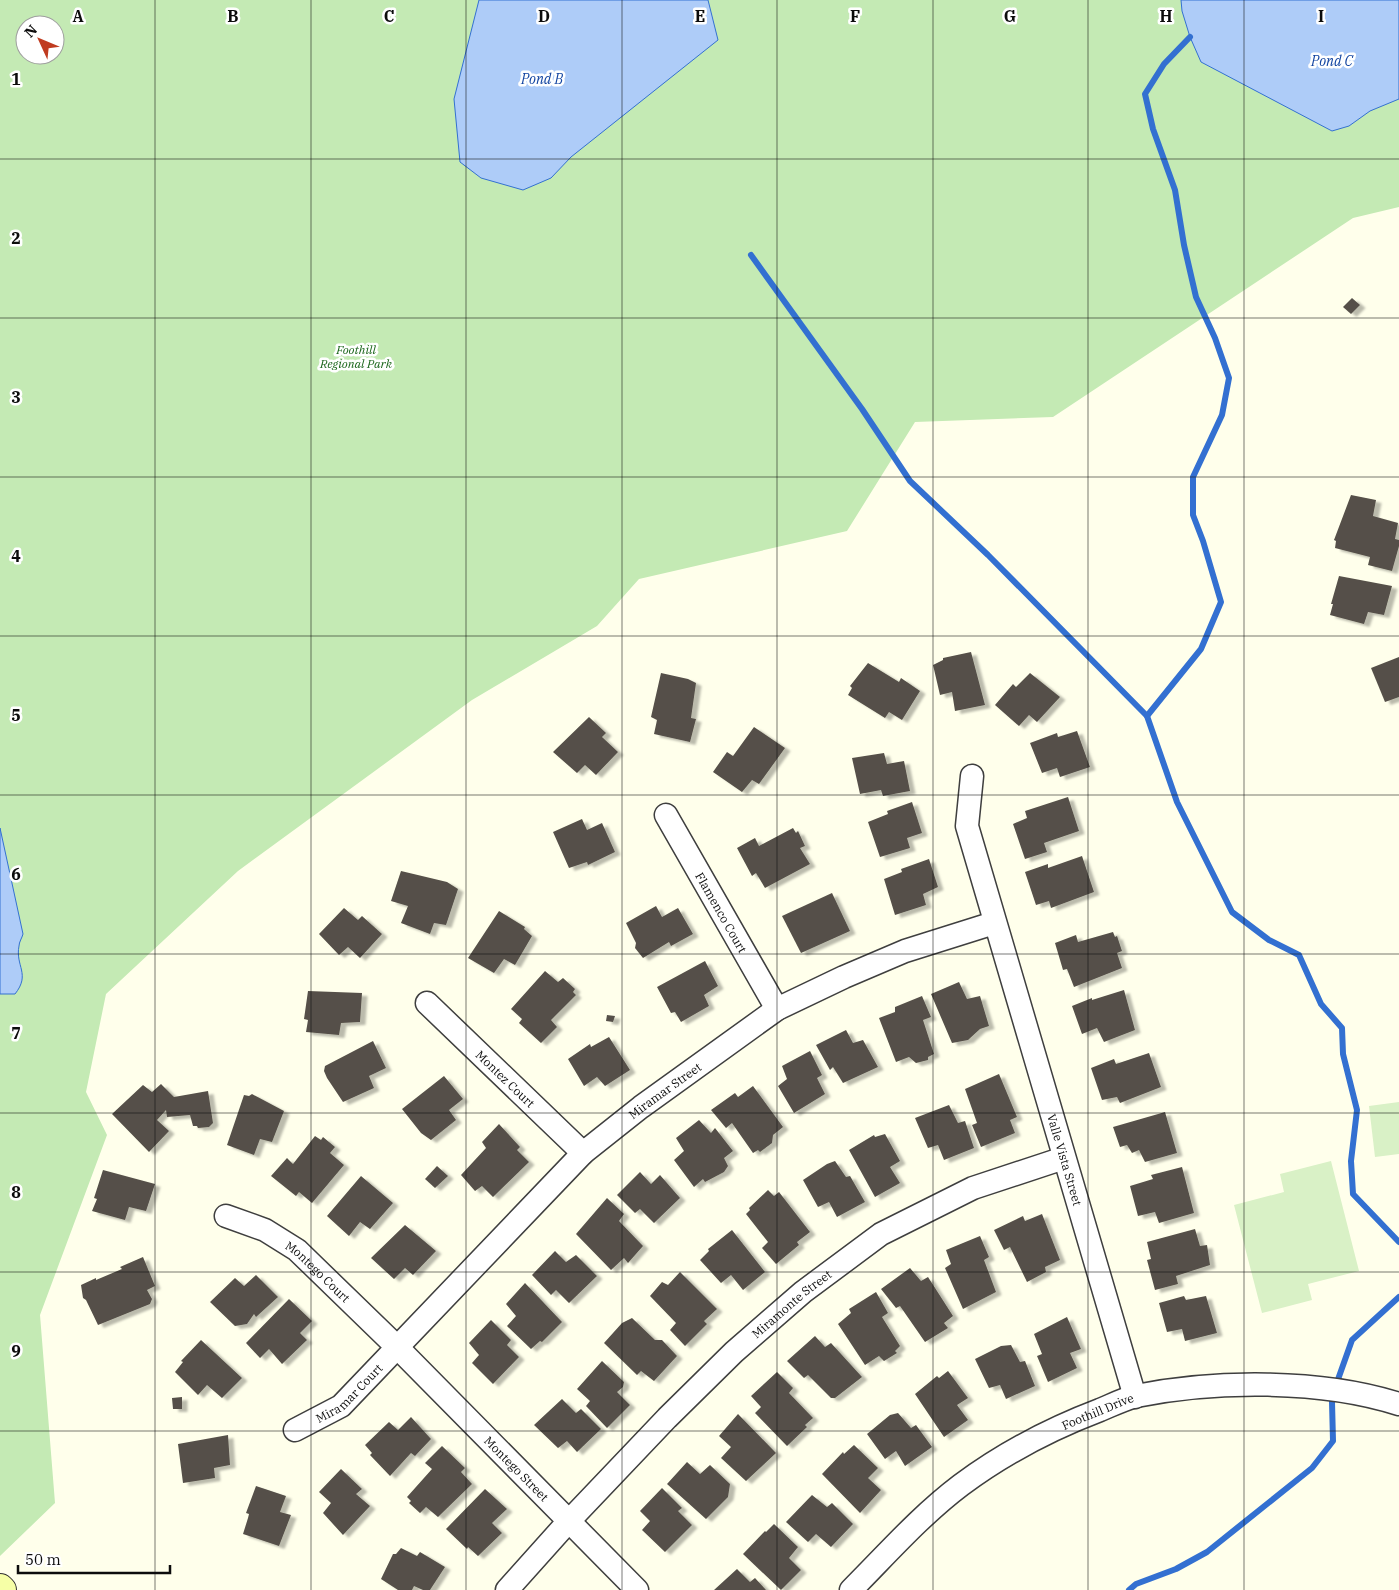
<svg xmlns="http://www.w3.org/2000/svg" width="1399" height="1590" font-family="'IBM Plex Serif',serif">
<style>
.green{fill:#c4eab4;fill-rule:evenodd}
.pitch{fill:#d9f1c6}
.water{fill:#aeccf8;stroke:#3370d1}
.lines{fill:none;stroke-linecap:round;stroke-linejoin:round}
.stream{stroke:#3370d1;stroke-width:6}
.building{fill:#555048;filter:url(#shadow)}
.street-casing{stroke:#3f3f3f;stroke-width:25}
.secondary-casing{stroke:#2e2e2e;stroke-width:30}
.street{stroke:#fff;stroke-width:22}
.secondary{stroke:#f6ffa6;stroke-width:28}
.grid{fill:none;stroke:#0c0c0c;stroke-width:1;stroke-opacity:0.55}
.labels{text-anchor:middle;dominant-baseline:central;stroke-width:5;stroke-linejoin:round;paint-order:stroke}
.park-label{font-size:12px;font-style:italic;fill:#1b661b;stroke:#fff}
.street-label{font-size:12px;fill:#0c0c0c;stroke:#fff}
.water-label{font-size:14px;font-style:italic;fill:#1244a1;stroke:#fff}
.grid-label{font-size:16px;text-anchor:middle;font-weight:bold;fill:#0c0c0c;stroke:#fff;stroke-width:5;stroke-linejoin:round;paint-order:stroke}
</style>
<defs>
<filter id="shadow"><feDropShadow dx="5.5" dy="3" stdDeviation="1" flood-color="#0004"/></filter>
</defs>
<rect width="100%" height="100%" fill="#ffffeb"/>
<path class="green" d="M0,0H1399V207L1353,218L1053,417L915,422L847,531L639,579L597,626L472,700L238,871L106,994L86,1092L107,1135L40,1315L55,1503L0,1556ZM25,25H55V55H25Z"/>
<g class="pitch">
<polygon points="1399,1102 1399,1154 1375,1157 1369,1106"/>
<polygon points="1331,1161 1359,1271 1308,1284 1312,1300 1262,1313 1234,1205 1284,1192 1280,1174"/>
</g>
<g class="water">
<polygon points="479,0 708,0 718,40 571,157 551,178 523,190 481,178 460,162 454,99"/>
<polygon points="1181,0 1399,0 1399,99 1370,111 1349,126 1332,131 1201,62 1190,37 1182,11"/>
<path d="M0,828L23,934C22,938 19,942 19,946C15,966 31,974 15,994H0Z"/>
</g>
<g class="lines">
<g class="stream">
<polyline points="751,255 862,409 910,481 988,555 1147,716 1177,802 1232,912 1269,940 1299,955 1321,1004 1342,1028 1343,1054 1357,1110 1351,1161 1353,1194 1399,1242"/>
<polyline points="1147,716 1201,649 1221,602 1203,541 1193,515 1193,477 1222,415 1229,378 1215,338 1196,297 1184,245 1175,190 1153,129 1145,94 1164,64 1190,37"/>
<polyline points="1336,1385 1352,1340 1399,1297"/>
<polyline points="1129,1590 1136,1584 1176,1569 1207,1552 1312,1468 1333,1441 1332,1402 1334,1395"/>
</g>
</g>
<g class="building">
<polygon points="1352,298 1360,305 1351,314 1343,307"/>
<polygon points="1351,495 1376,500 1373,516 1398,523 1395,539 1399,540 1399,546 1392,571 1368,565 1370,557 1335,548 1336,541 1334,540"/>
<polygon points="1339,576 1392,586 1384,615 1368,612 1364,624 1330,615 1333,604 1331,604"/>
<polygon points="971,652 985,705 955,711 952,692 940,695 933,665 943,660 943,658"/>
<polygon points="1399,657 1399,697 1385,702 1371,668"/>
<polygon points="868,663 899,682 901,678 920,691 902,720 889,712 885,718 848,695 852,688 850,686"/>
<polygon points="661,673 688,679 696,683 691,718 696,719 690,742 654,734 657,720 651,717"/>
<polygon points="1030,673 1060,697 1037,722 1029,715 1019,726 995,705 1013,684 1016,687"/>
<polygon points="589,717 606,733 602,737 618,752 596,775 585,765 577,773 553,752"/>
<polygon points="754,727 785,748 759,784 752,780 742,792 713,772 727,752 733,756"/>
<polygon points="1077,731 1090,767 1060,777 1057,768 1042,773 1030,743 1057,733 1058,737"/>
<polygon points="884,753 887,764 904,761 910,791 883,796 881,790 860,794 852,758"/>
<polygon points="1068,797 1079,831 1044,843 1047,852 1025,859 1013,824 1027,818 1025,811"/>
<polygon points="912,802 922,833 907,838 910,848 880,857 868,822 888,814 887,811"/>
<polygon points="582,819 587,830 602,823 615,852 588,865 587,862 569,868 553,832"/>
<polygon points="793,828 796,833 798,831 805,846 800,848 810,864 765,888 756,873 752,876 737,848 755,838 759,846"/>
<polygon points="1082,856 1094,892 1051,908 1049,901 1036,905 1025,872 1048,864 1048,868"/>
<polygon points="929,859 938,887 923,894 926,905 895,915 884,879 902,872 901,869"/>
<polygon points="401,871 447,882 458,889 446,925 434,923 430,934 401,923 408,906 391,901"/>
<polygon points="832,893 850,931 801,953 782,916"/>
<polygon points="656,906 662,917 678,908 693,934 671,946 669,942 643,958 635,948 636,943 626,923"/>
<polygon points="344,908 358,920 362,916 382,934 360,958 348,947 339,955 319,934"/>
<polygon points="499,911 525,927 524,929 532,936 515,965 504,959 494,973 468,958"/>
<polygon points="1113,932 1115,937 1117,936 1122,951 1117,953 1122,968 1074,987 1067,969 1063,970 1055,943 1076,935 1078,942"/>
<polygon points="705,961 718,986 704,995 709,1006 681,1022 675,1012 671,1013 657,987"/>
<polygon points="545,971 558,982 563,978 575,989 573,992 576,995 551,1020 557,1027 541,1043 519,1023 522,1019 511,1009"/>
<polygon points="959,982 967,999 980,996 989,1026 980,1029 968,1040 952,1043 931,994"/>
<polygon points="1124,990 1135,1030 1104,1042 1097,1028 1082,1034 1072,1006 1092,998 1092,1000"/>
<polygon points="308,991 362,993 360,1022 341,1023 339,1035 306,1032 308,1020 304,1019"/>
<polygon points="922,996 931,1017 923,1020 934,1054 928,1057 928,1060 916,1063 909,1057 896,1062 879,1018 895,1012 895,1007"/>
<polygon points="607,1015 615,1016 613,1022 606,1021"/>
<polygon points="846,1030 853,1043 863,1040 878,1067 843,1083 833,1067 830,1070 816,1045"/>
<polygon points="609,1037 630,1070 605,1086 597,1077 584,1086 568,1059 590,1044 591,1047"/>
<polygon points="373,1041 386,1068 369,1076 374,1088 343,1102 327,1078 324,1071 325,1066"/>
<polygon points="810,1051 822,1075 817,1078 825,1094 794,1113 778,1086 787,1079 782,1066"/>
<polygon points="1149,1053 1161,1087 1120,1103 1117,1097 1102,1100 1091,1068 1114,1059 1116,1064"/>
<polygon points="999,1074 1017,1117 1010,1120 1015,1133 981,1147 972,1125 977,1123 965,1089"/>
<polygon points="444,1076 463,1099 449,1110 456,1120 431,1140 421,1133 402,1109"/>
<polygon points="161,1084 174,1097 208,1091 213,1123 209,1127 198,1128 197,1126 193,1126 190,1115 167,1117 166,1110 157,1120 169,1131 149,1152 112,1114 143,1085 152,1092"/>
<polygon points="753,1086 783,1127 773,1135 772,1143 760,1152 758,1150 753,1153 732,1123 726,1128 711,1110 735,1093 738,1097"/>
<polygon points="252,1094 284,1111 272,1142 260,1139 254,1155 227,1145 244,1095 249,1096"/>
<polygon points="949,1105 958,1123 965,1121 974,1148 944,1160 938,1145 928,1148 915,1118"/>
<polygon points="1165,1112 1177,1153 1145,1162 1139,1150 1132,1153 1127,1145 1120,1147 1113,1127"/>
<polygon points="699,1120 711,1133 715,1128 733,1151 724,1158 728,1166 724,1172 705,1182 703,1179 694,1187 674,1160 684,1151 676,1138"/>
<polygon points="499,1124 520,1147 517,1150 529,1162 493,1197 482,1186 475,1191 461,1175 486,1148 482,1142"/>
<polygon points="885,1134 900,1161 890,1167 900,1183 875,1197 849,1150 874,1135 875,1137"/>
<polygon points="315,1136 321,1140 323,1137 335,1147 330,1153 344,1165 312,1203 299,1192 296,1196 271,1176 287,1158 293,1164"/>
<polygon points="835,1161 846,1177 850,1176 865,1202 837,1217 829,1202 818,1207 803,1180 827,1164"/>
<polygon points="437,1166 448,1176 435,1188 425,1179"/>
<polygon points="1182,1167 1194,1213 1159,1223 1155,1212 1138,1216 1130,1186 1153,1179 1151,1175"/>
<polygon points="103,1170 155,1184 146,1211 129,1207 125,1220 92,1211 97,1199 94,1198"/>
<polygon points="640,1172 651,1184 660,1175 680,1198 654,1223 640,1209 635,1213 617,1195"/>
<polygon points="361,1176 393,1203 370,1229 360,1222 349,1236 327,1216"/>
<polygon points="768,1190 774,1196 779,1192 810,1232 797,1242 799,1245 776,1264 762,1248 768,1242 746,1214 750,1210 749,1208"/>
<polygon points="607,1198 624,1214 619,1221 643,1246 628,1263 624,1258 611,1270 576,1234"/>
<polygon points="1042,1214 1060,1260 1045,1267 1046,1272 1027,1282 1010,1247 1004,1250 994,1230 1023,1216 1025,1221"/>
<polygon points="405,1225 436,1251 413,1275 405,1268 394,1279 371,1258"/>
<polygon points="1195,1229 1200,1246 1207,1245 1210,1265 1176,1276 1178,1284 1155,1290 1147,1260 1151,1259 1147,1242"/>
<polygon points="732,1230 765,1272 743,1290 731,1275 721,1283 700,1260 709,1251 708,1249"/>
<polygon points="980,1236 989,1257 984,1260 996,1292 963,1309 945,1268 951,1264 946,1250"/>
<polygon points="555,1251 566,1262 576,1255 597,1276 569,1303 556,1290 551,1295 532,1275"/>
<polygon points="143,1257 155,1286 147,1290 152,1299 150,1304 98,1325 86,1300 83,1298 81,1285 96,1278 96,1280 122,1269 120,1267"/>
<polygon points="910,1268 921,1281 928,1277 953,1316 944,1323 948,1328 925,1342 900,1306 896,1308 881,1289"/>
<polygon points="680,1272 717,1309 704,1321 707,1324 685,1346 670,1330 676,1323 650,1296 662,1282 668,1285"/>
<polygon points="256,1275 278,1297 256,1317 254,1314 247,1324 235,1326 210,1302 235,1278 244,1286"/>
<polygon points="525,1283 562,1322 542,1342 540,1341 531,1349 507,1326 516,1316 506,1304"/>
<polygon points="876,1292 888,1313 882,1317 900,1346 895,1351 897,1353 884,1361 879,1356 865,1365 838,1324 851,1313 849,1309"/>
<polygon points="1184,1296 1186,1300 1206,1296 1217,1333 1185,1341 1182,1329 1167,1332 1159,1303"/>
<polygon points="289,1299 312,1321 300,1333 307,1340 282,1364 269,1349 260,1358 246,1343"/>
<polygon points="1067,1317 1081,1349 1070,1353 1077,1368 1048,1382 1037,1356 1042,1354 1034,1334"/>
<polygon points="632,1318 655,1340 662,1340 677,1356 654,1381 641,1371 637,1375 604,1343 622,1323"/>
<polygon points="491,1320 511,1340 507,1345 519,1357 493,1384 472,1363 479,1355 469,1343"/>
<polygon points="815,1336 825,1347 831,1343 862,1377 835,1398 831,1398 808,1375 804,1378 787,1361"/>
<polygon points="201,1340 242,1378 222,1398 207,1385 198,1395 175,1372 183,1362 181,1361"/>
<polygon points="1011,1345 1020,1362 1025,1361 1035,1386 1006,1399 1000,1385 989,1388 975,1359 1001,1346"/>
<polygon points="602,1361 624,1382 623,1387 617,1392 630,1405 607,1428 586,1406 590,1401 577,1389"/>
<polygon points="948,1371 968,1398 957,1405 968,1420 944,1437 915,1394 937,1376 939,1378"/>
<polygon points="777,1372 793,1388 789,1393 813,1418 805,1425 807,1427 787,1446 755,1413 761,1407 751,1396"/>
<polygon points="182,1397 182,1409 173,1409 172,1398"/>
<polygon points="562,1399 576,1413 581,1409 601,1429 577,1452 567,1441 558,1448 534,1425"/>
<polygon points="898,1413 911,1428 916,1425 932,1447 905,1466 896,1451 885,1459 867,1434 890,1415"/>
<polygon points="738,1414 776,1453 746,1481 721,1458 731,1447 719,1436"/>
<polygon points="411,1417 431,1439 415,1456 411,1453 390,1476 370,1455 372,1453 365,1445 389,1422 398,1430"/>
<polygon points="228,1435 230,1465 214,1468 215,1478 183,1483 178,1444"/>
<polygon points="854,1445 878,1468 868,1478 881,1490 860,1513 822,1474 843,1452 844,1454"/>
<polygon points="442,1446 465,1468 461,1472 472,1484 438,1517 426,1507 420,1513 409,1503 411,1501 407,1497 432,1469 425,1463"/>
<polygon points="687,1462 700,1474 710,1465 730,1484 728,1497 706,1519 667,1484"/>
<polygon points="341,1469 362,1489 356,1494 370,1506 343,1535 323,1513 331,1503 319,1492"/>
<polygon points="256,1486 286,1496 280,1512 291,1515 279,1546 243,1534 248,1518 249,1514 246,1513"/>
<polygon points="662,1488 682,1508 678,1511 692,1525 665,1552 642,1530 650,1521 640,1511"/>
<polygon points="485,1489 507,1509 492,1523 502,1533 478,1556 468,1547 467,1549 446,1529"/>
<polygon points="812,1495 827,1507 832,1503 853,1524 831,1547 816,1534 808,1542 786,1522"/>
<polygon points="774,1524 798,1547 789,1558 801,1570 781,1590 743,1554 765,1531 766,1532"/>
<polygon points="401,1548 417,1556 420,1552 445,1567 430,1590 423,1590 414,1586 412,1590 398,1590 381,1579 393,1554 396,1554"/>
<polygon points="737,1569 750,1582 755,1578 766,1590 714,1590"/>
</g>
<g class="lines">
<g class="street-casing">
<g id="street">
<path id="s1" d="M972,776L967,826L1135,1397"/>
<path id="s2" d="M666,815L777,1009"/>
<path id="s3" d="M427,1003L583,1153"/>
<path id="s4" d="M226,1216L265,1230L297,1250L397,1347L637,1590"/>
<path id="s5" d="M295,1430L341,1406L583,1153L641,1107L777,1009L844,977L905,951L994,923"/>
<path id="s6" d="M507,1590L568,1522L667,1418L734,1352L803,1292L881,1234L973,1188L1064,1158"/>
<path id="s7" d="M851,1590C887,1554 920,1516 961,1485C1004,1453 1050,1429 1100,1410C1112,1405 1124,1399 1136,1396C1215,1380 1321,1379 1399,1404"/>
</g>
</g>
<g class="secondary-casing">
<polyline id="secondary" points="0,1588 2,1590"/>
</g>
<use href="#street" class="street"/>
<use href="#secondary" class="secondary"/>
</g>
<path class="grid" d="M155,0V1590M311,0V1590M466,0V1590M622,0V1590M777,0V1590M933,0V1590M1088,0V1590M1244,0V1590M0,159H1399M0,318H1399M0,477H1399M0,636H1399M0,795H1399M0,954H1399M0,1113H1399M0,1272H1399M0,1431H1399"/>
<g class="labels">
<g class="park-label">
<text x="356" y="349">Foothill<tspan x="356" dy="14">Regional Park</tspan></text>
</g>
<g class="street-label">
<text stroke="none"><textPath href="#s2" startOffset="112">Flamenco Court</textPath></text>
<text stroke="none"><textPath href="#s3" startOffset="109">Montez Court</textPath></text>
<text stroke="none"><textPath href="#s5" startOffset="505">Miramar Street</textPath></text>
<text stroke="none"><textPath href="#s1" startOffset="398">Valle Vista Street</textPath></text>
<text stroke="none"><textPath href="#s4" startOffset="109">Montego Court</textPath></text>
<text stroke="none"><textPath href="#s6" startOffset="404">Miramonte Street</textPath></text>
<text stroke="none"><textPath href="#s5" startOffset="66">Miramar Court</textPath></text>
<text stroke="none"><textPath href="#s7" startOffset="308">Foothill Drive</textPath></text>
<text stroke="none"><textPath href="#s4" startOffset="389">Montego Street</textPath></text>
</g>
<g class="water-label">
<text x="1332" y="61">Pond C</text>
<text x="542" y="79">Pond B</text>
</g>
</g>
<g class="grid-label">
<text x="78" y="22">A</text>
<text x="233" y="22">B</text>
<text x="389" y="22">C</text>
<text x="544" y="22">D</text>
<text x="700" y="22">E</text>
<text x="855" y="22">F</text>
<text x="1010" y="22">G</text>
<text x="1166" y="22">H</text>
<text x="1321" y="22">I</text>
<text x="16" y="85">1</text>
<text x="16" y="244">2</text>
<text x="16" y="403">3</text>
<text x="16" y="562">4</text>
<text x="16" y="721">5</text>
<text x="16" y="880">6</text>
<text x="16" y="1039">7</text>
<text x="16" y="1198">8</text>
<text x="16" y="1357">9</text>
</g>
<g transform="translate(40 40) rotate(314)"><circle r="24" fill="#ffffff" stroke="#9e9e9e"/>
<path d="M0-4L9 19L0 12L-9 19Z" fill="#c03b20"/>
<text y="-8" font-size="14" font-weight="bold" text-anchor="middle" fill="#0c0c0c">N</text>
</g>
<path d="M18 1565v8h152v-8" fill="none" stroke="#0c0c0c" stroke-width="2.5"/>
<text x="25" y="1565" font-size="15" fill="#0c0c0c" stroke="#ffffff" stroke-width="4" paint-order="stroke">50 m</text>
</svg>
